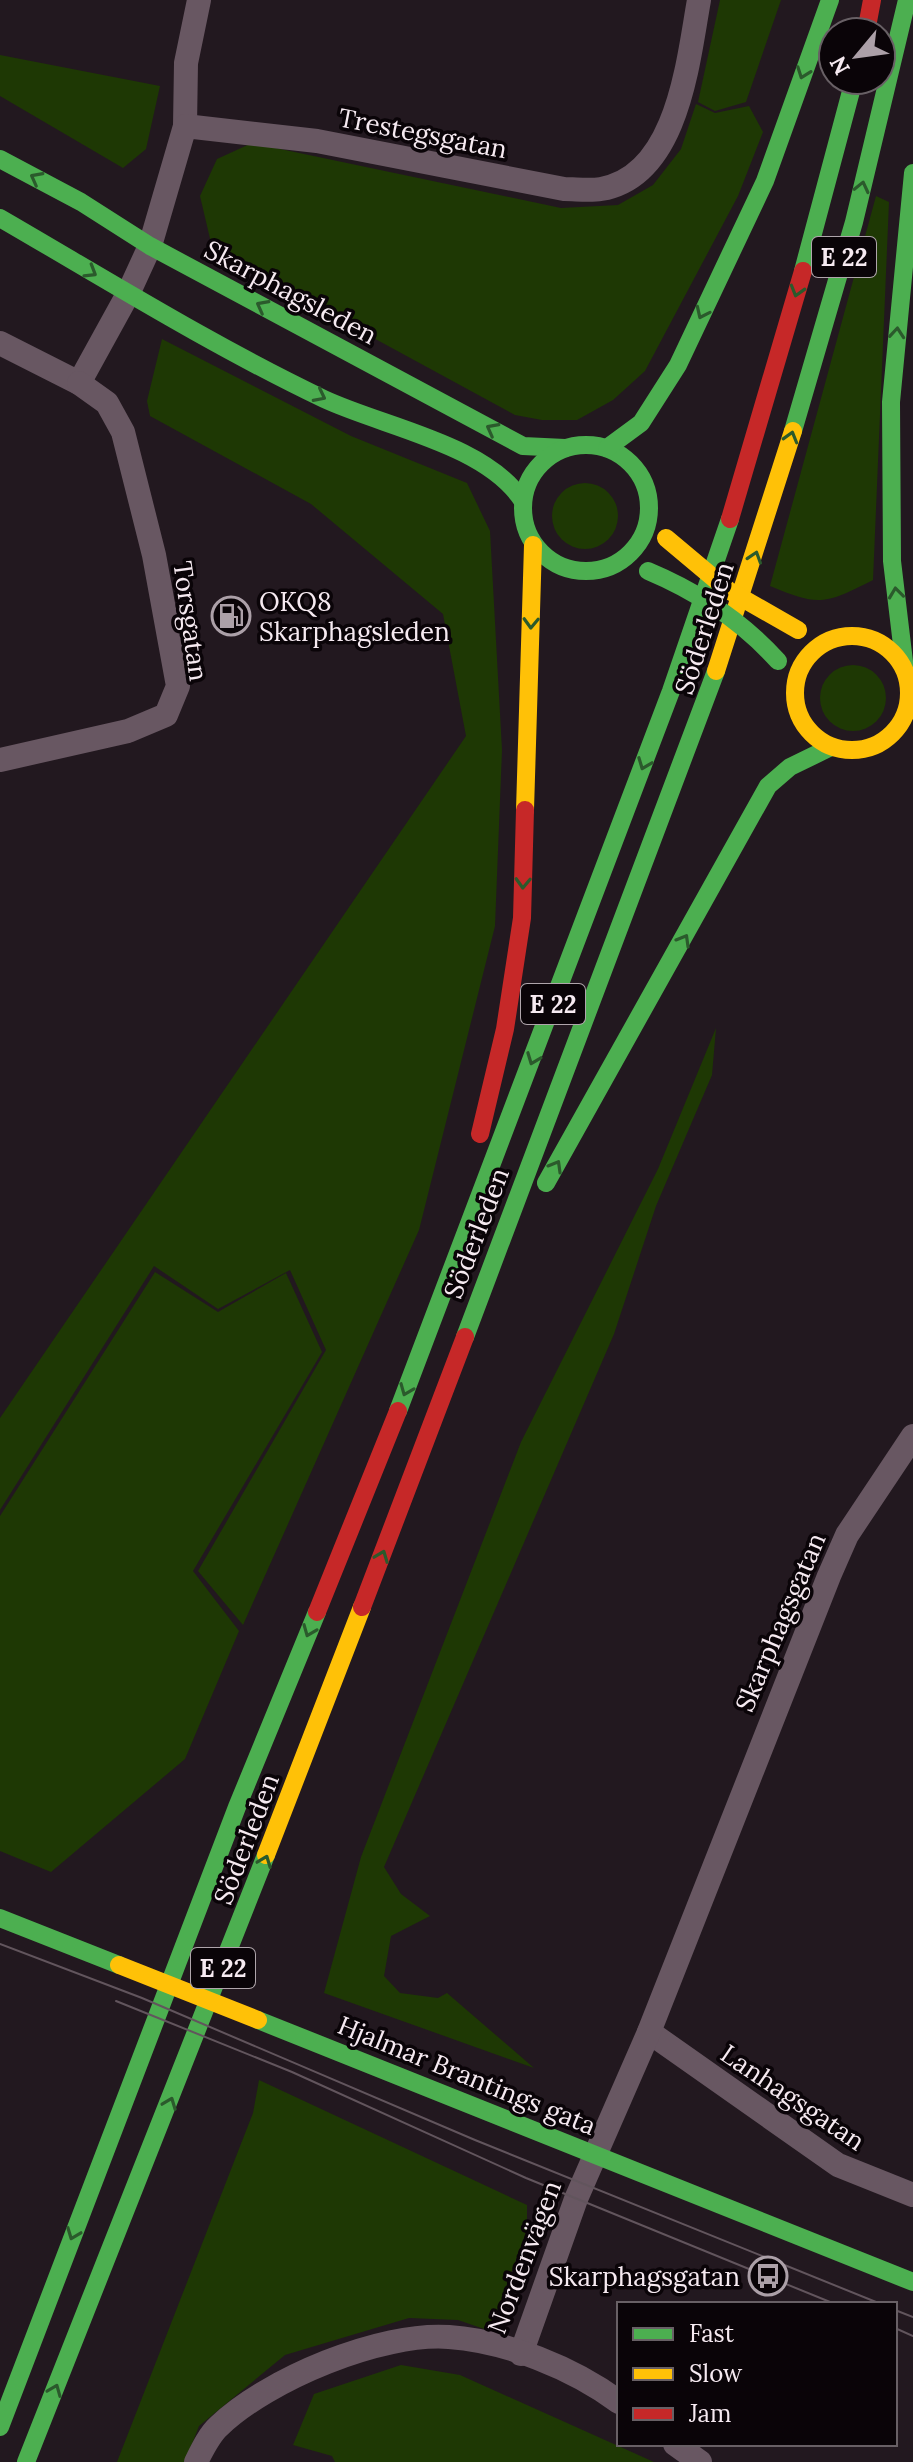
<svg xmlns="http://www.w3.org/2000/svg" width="913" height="2462" font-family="Lora,serif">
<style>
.green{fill:#1e3804}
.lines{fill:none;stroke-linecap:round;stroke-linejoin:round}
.street{stroke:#685762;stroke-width:24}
.fast{stroke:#4caf50;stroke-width:18}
.slow{stroke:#ffc107;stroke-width:18}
.jam{stroke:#c62828;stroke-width:18}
.tram{stroke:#62555d;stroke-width:2}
.fast-bridge{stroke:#4caf50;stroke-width:18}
.slow-bridge{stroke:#ffc107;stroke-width:18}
.oneway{stroke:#2b5a2c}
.labels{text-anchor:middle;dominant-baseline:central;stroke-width:7;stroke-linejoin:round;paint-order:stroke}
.shield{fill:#0a0408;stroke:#afa5ab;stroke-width:2}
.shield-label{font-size:24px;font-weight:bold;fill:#f6eaf1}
.street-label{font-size:26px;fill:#f6eaf1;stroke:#0a0408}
.poi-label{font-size:26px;fill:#f6eaf1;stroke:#0a0408;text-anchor:start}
</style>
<rect width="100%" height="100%" fill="#22181f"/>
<g class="green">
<polygon points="720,0 781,0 746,102 715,111 698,102"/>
<polygon points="0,55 160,86 146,149 123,168 0,96"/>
<polygon points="696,104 715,113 749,106 763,132 738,196 645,371 613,400 577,420 542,420 515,415 234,262 212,247 200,196 217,159 252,143 561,208 618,205 653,185 681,149"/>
<path d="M876,196L889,202L873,580C825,604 820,607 770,586Z"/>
<polygon points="162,339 351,436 467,483 490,531 502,750 495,926 419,1230 243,1625 198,1571 326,1350 290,1270 218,1309 154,1266 0,1510 0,1418 466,736 443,614 311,504 150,416 147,401"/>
<circle cx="585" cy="516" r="33"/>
<circle cx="853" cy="698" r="33"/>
<polygon points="716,1028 712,1075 656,1206 614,1334 384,1867 401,1894 430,1916 391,1936 384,1976 400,1993 438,1998 447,1993 534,2068 324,1993 361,1857 521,1442 658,1169"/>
<polygon points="155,1272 218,1312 286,1273 322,1352 193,1571 239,1631 185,1759 51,1872 0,1851 0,1516"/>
<polygon points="259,2080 527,2205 527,2230 490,2331 458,2320 409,2318 285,2355 199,2426 185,2462 117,2462 253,2113"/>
<polygon points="401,2365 460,2375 654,2462 335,2462 332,2456 293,2445 314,2394"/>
</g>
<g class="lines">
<g class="street">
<polyline points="185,126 186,63 199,0"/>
<path d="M0,343L79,383L128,294L150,246L185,126L317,141L564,189C576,189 589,191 601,189C678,176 688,61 699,0"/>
<polyline points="0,760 128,731 166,715 178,686 154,555 123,432 107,403 79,383"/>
<polyline points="649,2032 838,2165 913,2195"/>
<polyline points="521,2354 576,2199 649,2032 829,1576 847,1535 913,1436"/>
<polyline points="675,2444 700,2462"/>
<path d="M196,2462C202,2450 209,2435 219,2426C268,2379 381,2332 449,2337C506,2341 573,2368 619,2402"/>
</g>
<g class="fast">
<polyline points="0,159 81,202 150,246 523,446 565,448"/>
<path d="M0,218C107,280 213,346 324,399C384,427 485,444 522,500"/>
<polyline points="803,271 854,80"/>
<polyline points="793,431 854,222 907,0"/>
<circle cx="586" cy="508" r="63"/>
<polyline points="607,448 641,423 678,365 765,181 830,0"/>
<polyline points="905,670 892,561 891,402 913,173"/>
<polyline points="546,1183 768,786 790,767 831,747"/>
<polyline points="465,1337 716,671"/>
<polyline points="398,1411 671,691 730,519"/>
<polyline points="0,1918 119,1965"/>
<polyline points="258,2020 913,2282"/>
<polyline points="0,2427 237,1807 317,1612"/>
<polyline points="26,2462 266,1855"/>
</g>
<g class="slow">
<circle cx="852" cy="693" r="57"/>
<polyline points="716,671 793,431"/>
<polyline points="525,810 533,545"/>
<polyline points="266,1855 362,1607"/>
</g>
<g class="jam">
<polyline points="866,32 872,0"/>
<polyline points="730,519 803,271"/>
<polyline points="480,1134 505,1029 522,918 525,810"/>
<polyline points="362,1607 465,1337"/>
<polyline points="317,1612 398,1411"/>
</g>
<g class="tram">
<polyline points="0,1944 142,1998 475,2140 881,2304"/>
<polyline points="116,2001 292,2072 526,2178 835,2304"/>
<polyline points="895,2310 913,2317"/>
<polyline points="895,2328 913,2336"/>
</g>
<path class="fast-bridge" d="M648,571C698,592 741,620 778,661"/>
<g class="slow-bridge">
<polyline points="666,538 728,590 798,630"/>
<polyline points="119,1965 258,2020"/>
</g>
</g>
<defs><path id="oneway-chevron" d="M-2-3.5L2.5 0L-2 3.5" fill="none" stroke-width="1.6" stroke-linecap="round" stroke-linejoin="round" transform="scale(2)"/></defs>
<g class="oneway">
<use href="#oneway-chevron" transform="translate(803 73) rotate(110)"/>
<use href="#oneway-chevron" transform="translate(36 178) rotate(-152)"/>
<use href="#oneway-chevron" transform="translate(862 187) rotate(-77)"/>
<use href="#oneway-chevron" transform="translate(91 272) rotate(31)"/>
<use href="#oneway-chevron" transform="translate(797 291) rotate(106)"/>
<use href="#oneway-chevron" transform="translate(262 306) rotate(-152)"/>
<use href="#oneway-chevron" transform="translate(702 313) rotate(115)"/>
<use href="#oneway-chevron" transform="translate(897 333) rotate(-85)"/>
<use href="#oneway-chevron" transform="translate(320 396) rotate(27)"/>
<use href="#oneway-chevron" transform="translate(492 429) rotate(-152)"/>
<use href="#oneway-chevron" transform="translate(791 437) rotate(-74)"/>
<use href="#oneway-chevron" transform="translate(755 557) rotate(-72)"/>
<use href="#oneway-chevron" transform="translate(896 593) rotate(-97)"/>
<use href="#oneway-chevron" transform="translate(531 623) rotate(92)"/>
<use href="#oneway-chevron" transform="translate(644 764) rotate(111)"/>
<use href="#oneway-chevron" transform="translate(523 883) rotate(92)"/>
<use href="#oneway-chevron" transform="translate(684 940) rotate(-60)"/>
<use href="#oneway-chevron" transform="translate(533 1059) rotate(111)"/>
<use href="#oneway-chevron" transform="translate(556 1166) rotate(-60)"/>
<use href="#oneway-chevron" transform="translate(406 1390) rotate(112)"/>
<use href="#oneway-chevron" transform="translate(382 1556) rotate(-69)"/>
<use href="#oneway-chevron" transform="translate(309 1631) rotate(112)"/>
<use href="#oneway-chevron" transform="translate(265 1861) rotate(-69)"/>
<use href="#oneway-chevron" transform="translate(170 2103) rotate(-69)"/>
<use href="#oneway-chevron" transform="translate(73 2234) rotate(111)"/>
<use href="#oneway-chevron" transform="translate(55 2390) rotate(-68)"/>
</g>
<defs>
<g id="fuel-ring" transform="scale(2)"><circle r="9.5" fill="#0a0408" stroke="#aca0a8" stroke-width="1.5"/><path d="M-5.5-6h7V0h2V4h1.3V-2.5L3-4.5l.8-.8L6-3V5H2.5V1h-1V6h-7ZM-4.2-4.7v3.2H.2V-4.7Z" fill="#aca0a8"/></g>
<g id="bus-ring" transform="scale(2)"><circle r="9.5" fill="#0a0408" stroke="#aca0a8" stroke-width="1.5"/><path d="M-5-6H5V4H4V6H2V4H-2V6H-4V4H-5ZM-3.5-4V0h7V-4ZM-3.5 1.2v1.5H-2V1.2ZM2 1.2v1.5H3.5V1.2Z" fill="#aca0a8"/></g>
</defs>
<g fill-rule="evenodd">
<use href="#fuel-ring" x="231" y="616"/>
<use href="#bus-ring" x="768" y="2276"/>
</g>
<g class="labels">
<g class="shield">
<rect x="812" y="237" width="64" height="40" rx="6"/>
<rect x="521" y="984" width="64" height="40" rx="6"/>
<rect x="191" y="1948" width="64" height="40" rx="6"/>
</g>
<g class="shield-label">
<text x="844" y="257">E 22</text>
<text x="553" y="1004">E 22</text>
<text x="223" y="1968">E 22</text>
</g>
<g class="street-label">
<text transform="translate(423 133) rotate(11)">Trestegsgatan</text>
<text transform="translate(291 292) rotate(28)">Skarphagsleden</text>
<text transform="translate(191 621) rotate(82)">Torsgatan</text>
<text transform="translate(704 628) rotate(-72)">Söderleden</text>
<text transform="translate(476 1233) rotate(-69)">Söderleden</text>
<text transform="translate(780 1622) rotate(-67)">Skarphagsgatan</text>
<text transform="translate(246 1839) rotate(-69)">Söderleden</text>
<text transform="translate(467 2075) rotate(22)">Hjalmar Brantings gata</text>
<text transform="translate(793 2097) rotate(34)">Lanhagsgatan</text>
<text transform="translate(524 2257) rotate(-69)">Nordenvägen</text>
</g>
<g class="poi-label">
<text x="259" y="601">OKQ8<tspan x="259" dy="30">Skarphagsleden</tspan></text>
<text x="740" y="2276" text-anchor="end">Skarphagsgatan</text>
</g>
</g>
<rect x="617" y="2302" width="280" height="144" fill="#0a0408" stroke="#686065" stroke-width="2"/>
<rect x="633" y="2328" width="40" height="12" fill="#4caf50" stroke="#686065" stroke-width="2"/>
<text x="689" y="2342" font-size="24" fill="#f6eaf1">Fast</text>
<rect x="633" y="2368" width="40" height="12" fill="#ffc107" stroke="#686065" stroke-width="2"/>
<text x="689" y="2382" font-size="24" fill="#f6eaf1">Slow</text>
<rect x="633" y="2408" width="40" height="12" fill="#c62828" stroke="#686065" stroke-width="2"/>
<text x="689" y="2422" font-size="24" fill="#f6eaf1">Jam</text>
<g transform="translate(857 56) rotate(241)"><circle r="38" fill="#0a0408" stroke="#686065" stroke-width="2"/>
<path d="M0-6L14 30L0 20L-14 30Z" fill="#aca0a8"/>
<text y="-12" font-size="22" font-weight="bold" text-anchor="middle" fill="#f6eaf1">N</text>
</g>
</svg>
